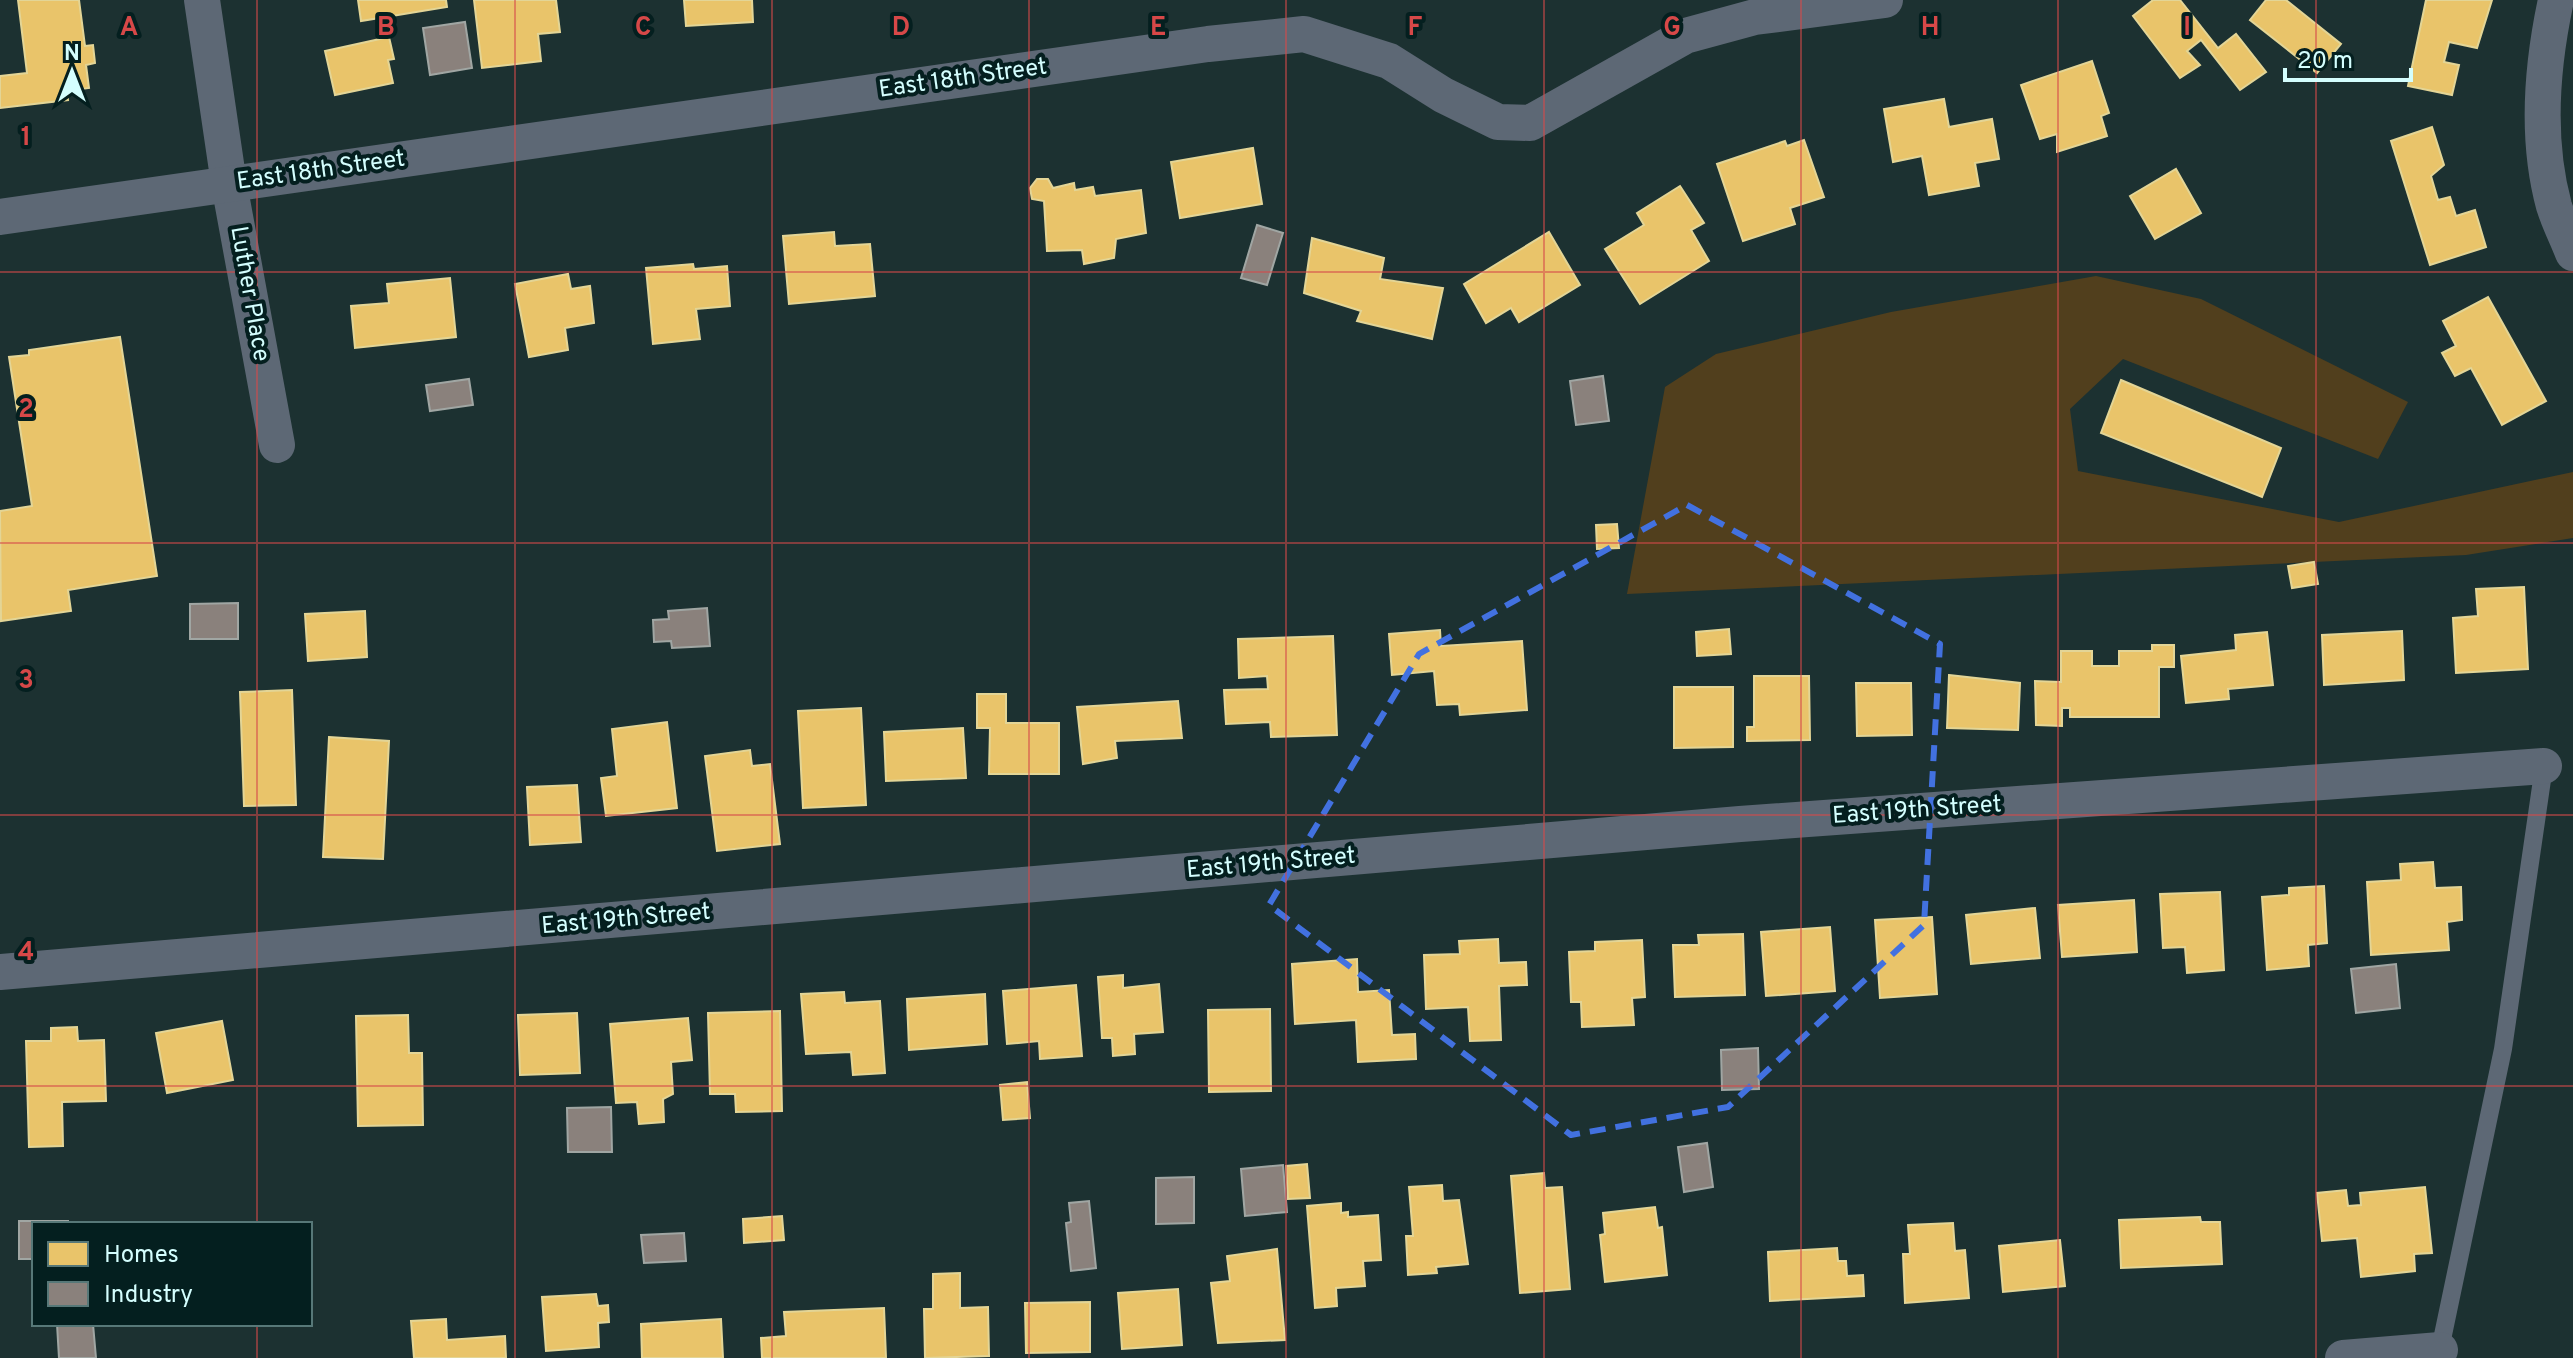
<svg xmlns="http://www.w3.org/2000/svg" width="2573" height="1358" font-family="Overpass,sans-serif">
<style>
.green{fill:#513f1d}
.homes{fill:#e9c46a;stroke:#e3d596;stroke-width:2}
.industry{fill:#8a817c;stroke:#a0a6a3;stroke-width:2}
.lines{fill:none;stroke-linecap:round;stroke-linejoin:round}
.lane{stroke:#5d6875;stroke-width:18}
.street{stroke:#5d6875;stroke-width:36}
.marked{fill:none;stroke:#4271e0;stroke-width:6;stroke-dasharray:16 10;stroke-linejoin:round}
.grid{fill:none;stroke:#d64848;stroke-width:2;stroke-opacity:0.55}
.labels{text-anchor:middle;dominant-baseline:central;stroke-width:8;stroke-linejoin:round;paint-order:stroke}
.street-label{font-size:24px;fill:#d4fefe;stroke:#041f1f}
.grid-label{font-size:26px;text-anchor:middle;font-weight:bold;fill:#d64848;stroke:#041f1f;stroke-width:8;stroke-linejoin:round;paint-order:stroke}
</style>
<rect width="100%" height="100%" fill="#1c3131"/>
<polygon class="green" points="2096,276 2201,299 2408,402 2378,459 2123,359 2070,409 2078,471 2339,522 2573,472 2573,538 2466,555 1627,594 1665,387 1716,354 1891,312"/>
<g class="homes">
<polygon points="18,0 79,0 85,46 93,45 95,63 86,65 89,88 67,91 68,100 0,108 0,76 27,73"/>
<polygon points="358,0 446,0 447,7 361,21"/>
<polygon points="474,0 556,0 560,32 538,34 541,61 482,68"/>
<polygon points="684,0 752,0 753,22 686,26"/>
<polygon points="2153,0 2180,0 2218,48 2236,34 2266,72 2240,90 2201,40 2187,51 2200,65 2180,78 2133,16"/>
<polygon points="2266,0 2286,0 2341,44 2317,73 2250,20"/>
<polygon points="2426,0 2492,0 2477,48 2449,42 2444,62 2459,65 2452,95 2408,86"/>
<polygon points="389,37 394,59 388,60 393,83 335,95 325,51"/>
<polygon points="2092,61 2109,113 2101,116 2107,136 2057,152 2057,134 2040,139 2021,85"/>
<polygon points="1944,99 1949,127 1992,119 1999,159 1975,163 1979,186 1929,195 1922,156 1893,162 1884,109"/>
<polygon points="2432,127 2444,165 2431,176 2438,200 2450,197 2456,216 2475,210 2486,247 2430,265 2391,141"/>
<polygon points="1804,140 1824,197 1790,208 1795,224 1743,241 1717,164 1785,141 1787,146"/>
<polygon points="1253,148 1262,204 1180,218 1171,162"/>
<polygon points="2176,169 2201,213 2155,239 2130,196"/>
<polygon points="1037,179 1048,179 1053,188 1074,183 1075,190 1093,187 1095,196 1141,190 1146,233 1116,239 1114,258 1084,264 1082,250 1047,251 1044,201 1032,199 1030,188"/>
<polygon points="1680,186 1704,223 1691,230 1709,261 1640,304 1605,249 1644,225 1637,213"/>
<polygon points="834,232 835,246 870,244 875,296 789,304 783,236"/>
<polygon points="1549,232 1580,285 1519,322 1511,308 1486,323 1464,284"/>
<polygon points="1312,238 1384,258 1380,279 1443,288 1432,339 1357,321 1361,311 1304,293"/>
<polygon points="693,264 694,269 727,266 730,306 696,309 700,339 653,344 646,268"/>
<polygon points="568,274 571,289 590,286 594,323 565,328 568,350 529,357 515,284"/>
<polygon points="450,278 456,337 355,348 351,306 389,303 387,284"/>
<polygon points="2488,297 2546,401 2502,425 2471,368 2455,376 2442,353 2456,346 2443,321"/>
<polygon points="120,337 157,576 68,590 71,611 1,621 0,511 32,506 9,357 29,355 29,350"/>
<polygon points="2121,380 2281,448 2262,497 2101,433"/>
<polygon points="1617,524 1619,548 1597,549 1596,525"/>
<polygon points="2314,562 2318,584 2292,588 2288,566"/>
<polygon points="2524,587 2528,669 2456,673 2453,618 2478,616 2476,589"/>
<polygon points="365,611 367,657 308,661 305,614"/>
<polygon points="1729,629 1731,654 1697,656 1696,632"/>
<polygon points="1440,630 1441,646 1522,641 1527,710 1460,715 1459,704 1437,705 1434,671 1392,675 1389,634"/>
<polygon points="2402,631 2404,680 2324,685 2322,635"/>
<polygon points="2267,632 2273,685 2228,689 2229,699 2186,703 2181,656 2236,650 2235,635"/>
<polygon points="1333,636 1337,735 1271,737 1270,722 1226,724 1224,690 1268,689 1267,676 1239,678 1238,639"/>
<polygon points="2152,645 2174,645 2174,667 2159,667 2159,717 2070,717 2070,708 2062,708 2062,726 2036,725 2035,681 2061,682 2061,651 2092,651 2092,666 2119,666 2119,651 2152,651"/>
<polygon points="1949,675 2020,683 2018,730 1947,728"/>
<polygon points="1754,676 1809,676 1810,740 1747,741 1747,727 1754,727"/>
<polygon points="1856,683 1911,683 1912,735 1857,736"/>
<polygon points="1674,687 1733,687 1733,747 1674,748"/>
<polygon points="292,690 296,805 244,806 240,692"/>
<polygon points="977,694 1006,694 1006,723 1059,723 1059,774 989,774 990,728 977,728"/>
<polygon points="1178,701 1182,738 1115,741 1117,758 1083,764 1077,707"/>
<polygon points="861,708 866,805 803,808 798,711"/>
<polygon points="667,722 677,808 606,816 601,778 617,776 612,729"/>
<polygon points="963,728 966,778 886,781 884,732"/>
<polygon points="329,737 389,741 383,859 323,857"/>
<polygon points="750,750 752,766 770,764 780,844 717,851 705,756"/>
<polygon points="577,785 581,842 530,845 527,787"/>
<polygon points="2433,862 2435,888 2461,887 2462,920 2447,922 2449,950 2371,955 2367,882 2401,880 2400,864"/>
<polygon points="2324,886 2327,943 2308,945 2309,966 2267,970 2262,897 2289,895 2289,888"/>
<polygon points="2220,892 2224,970 2187,973 2185,947 2163,948 2160,894"/>
<polygon points="2134,900 2137,952 2062,957 2058,905"/>
<polygon points="2035,908 2040,958 1971,964 1966,915"/>
<polygon points="1932,917 1937,994 1880,998 1875,920"/>
<polygon points="1830,927 1835,991 1766,996 1761,932"/>
<polygon points="1743,934 1745,995 1675,997 1673,945 1699,945 1698,935"/>
<polygon points="1498,939 1499,963 1526,962 1527,985 1499,986 1501,1040 1470,1041 1468,1007 1426,1009 1424,955 1460,954 1459,941"/>
<polygon points="1642,940 1645,997 1632,998 1634,1025 1582,1027 1581,1002 1571,1002 1569,952 1595,951 1595,942"/>
<polygon points="1357,959 1358,992 1389,990 1392,1035 1415,1034 1416,1059 1358,1062 1356,1020 1295,1024 1292,964"/>
<polygon points="1123,975 1123,988 1159,984 1163,1032 1134,1034 1135,1054 1113,1056 1112,1038 1102,1038 1098,977"/>
<polygon points="1076,985 1082,1056 1040,1059 1039,1041 1007,1044 1003,991"/>
<polygon points="844,992 845,1003 880,1001 885,1073 853,1075 851,1052 806,1054 801,994"/>
<polygon points="985,994 987,1044 909,1050 907,999"/>
<polygon points="1270,1009 1271,1091 1209,1092 1208,1010"/>
<polygon points="780,1011 782,1111 736,1112 735,1094 710,1094 708,1013"/>
<polygon points="577,1013 580,1073 520,1075 518,1015"/>
<polygon points="408,1015 409,1053 422,1053 423,1125 358,1126 356,1016"/>
<polygon points="688,1018 692,1060 671,1062 673,1094 663,1099 664,1122 639,1124 637,1102 616,1103 610,1024"/>
<polygon points="222,1021 233,1080 167,1093 156,1033"/>
<polygon points="77,1027 78,1041 104,1040 106,1101 62,1102 63,1146 29,1147 26,1041 51,1041 51,1028"/>
<polygon points="1027,1082 1030,1118 1003,1120 1000,1085"/>
<polygon points="1307,1164 1310,1198 1288,1199 1286,1166"/>
<polygon points="1544,1173 1545,1188 1562,1187 1570,1289 1520,1293 1511,1176"/>
<polygon points="1442,1185 1443,1201 1459,1200 1468,1264 1436,1267 1437,1273 1408,1275 1406,1236 1413,1236 1409,1187"/>
<polygon points="2425,1187 2432,1253 2414,1254 2415,1271 2361,1277 2357,1238 2322,1241 2317,1193 2346,1190 2348,1206 2361,1205 2360,1193"/>
<polygon points="1341,1203 1341,1213 1348,1212 1348,1217 1378,1215 1381,1260 1363,1261 1365,1286 1336,1288 1337,1306 1315,1308 1307,1206"/>
<polygon points="1655,1207 1658,1228 1662,1227 1667,1275 1605,1282 1600,1235 1605,1234 1603,1213"/>
<polygon points="782,1216 784,1240 744,1243 743,1219"/>
<polygon points="2200,1217 2201,1222 2220,1222 2222,1264 2121,1268 2119,1220"/>
<polygon points="1953,1223 1955,1251 1965,1250 1969,1298 1905,1303 1903,1254 1910,1254 1908,1225"/>
<polygon points="2060,1240 2065,1286 2003,1292 1999,1246"/>
<polygon points="1837,1248 1838,1261 1846,1261 1847,1276 1863,1275 1864,1296 1770,1301 1768,1252"/>
<polygon points="1277,1249 1285,1340 1218,1343 1211,1283 1230,1281 1227,1256"/>
<polygon points="960,1273 960,1308 988,1307 989,1356 925,1358 924,1309 933,1309 933,1274"/>
<polygon points="1178,1289 1182,1345 1122,1349 1118,1293"/>
<polygon points="596,1294 598,1306 608,1305 609,1322 598,1323 599,1347 546,1351 542,1297"/>
<polygon points="1090,1302 1090,1352 1026,1353 1025,1303"/>
<polygon points="884,1308 886,1358 762,1358 761,1338 786,1336 784,1312"/>
<polygon points="446,1319 447,1340 505,1336 506,1358 414,1358 411,1321"/>
<polygon points="721,1319 723,1358 642,1358 641,1324"/>
</g>
<g class="industry">
<polygon points="465,22 472,68 430,75 423,28"/>
<polygon points="1257,225 1283,233 1267,285 1241,278"/>
<polygon points="1603,376 1609,421 1576,425 1570,381"/>
<polygon points="469,379 473,405 430,411 426,385"/>
<polygon points="238,603 238,639 190,639 190,604"/>
<polygon points="707,608 710,646 672,648 671,641 654,642 653,620 669,619 668,611"/>
<polygon points="2396,964 2400,1008 2356,1013 2351,969"/>
<polygon points="1758,1048 1759,1089 1722,1090 1721,1050"/>
<polygon points="611,1107 612,1152 568,1152 567,1108"/>
<polygon points="1707,1143 1713,1187 1684,1192 1678,1147"/>
<polygon points="1283,1165 1287,1212 1245,1216 1241,1169"/>
<polygon points="1194,1177 1194,1223 1156,1224 1156,1178"/>
<polygon points="1089,1201 1096,1268 1071,1271 1066,1223 1071,1222 1069,1203"/>
<polygon points="19,1221 68,1221 68,1224 34,1224 34,1259 19,1259"/>
<polygon points="684,1233 686,1261 644,1263 641,1235"/>
<polygon points="57,1324 93,1324 96,1358 59,1358"/>
</g>
<g class="lines">
<polyline class="lane" points="2439,1354 2503,1049 2544,766"/>
<g class="street">
<polyline points="202,0 229,184 277,445"/>
<path d="M2556,0C2542,65 2536,140 2554,206C2559,222 2567,237 2573,253"/>
<polyline points="0,217 1208,44 1304,34 1389,61 1443,95 1498,122 1530,123 1685,36 1755,17 1885,0"/>
<polyline points="0,972 1740,824 2544,766"/>
<polyline points="2343,1358 2440,1350"/>
</g>
</g>
<path class="marked" d="M1687,505L1940,644L1924,925L1728,1107L1571,1135L1269,905L1419,654Z"/>
<path class="grid" d="M257,0V1224M515,0V1358M772,0V1358M1029,0V1358M1286,0V1358M1544,0V1358M1801,0V1358M2058,0V1358M2316,0V1358M0,272H2573M0,543H2573M0,815H2573M0,1086H2573M257,1324V1358"/>
<g class="labels">
<g class="street-label">
<text transform="translate(963 79) rotate(-8)">East 18th Street</text>
<text transform="translate(321 171) rotate(-8)">East 18th Street</text>
<text transform="translate(249 294) rotate(80)">Luther Place</text>
<text transform="translate(1917 811) rotate(-4)">East 19th Street</text>
<text transform="translate(1271 864) rotate(-5)">East 19th Street</text>
<text transform="translate(626 920) rotate(-5)">East 19th Street</text>
</g>
</g>
<g class="grid-label">
<text x="129" y="35">A</text>
<text x="386" y="35">B</text>
<text x="643" y="35">C</text>
<text x="901" y="35">D</text>
<text x="1158" y="35">E</text>
<text x="1415" y="35">F</text>
<text x="1672" y="35">G</text>
<text x="1930" y="35">H</text>
<text x="2187" y="35">I</text>
<text x="26" y="145">1</text>
<text x="26" y="417">2</text>
<text x="26" y="688">3</text>
<text x="26" y="960">4</text>
</g>
<rect x="32" y="1222" width="280" height="104" fill="#041f1f" stroke="#577878" stroke-width="2"/>
<rect x="48" y="1242" width="40" height="24" fill="#e9c46a" stroke="#577878" stroke-width="2"/>
<text x="104" y="1262" font-size="24" fill="#d4fefe">Homes</text>
<rect x="48" y="1282" width="40" height="24" fill="#8a817c" stroke="#577878" stroke-width="2"/>
<text x="104" y="1302" font-size="24" fill="#d4fefe">Industry</text>
<g transform="translate(72 72)" stroke="#041f1f" stroke-width="6" paint-order="stroke">
<path d="M0-6L14 30L0 20L-14 30Z" fill="#d4fefe"/>
<text y="-12" font-size="22" font-weight="bold" text-anchor="middle" fill="#d4fefe">N</text>
</g>
<path d="M2285 68v12h126v-12" fill="none" stroke="#d4fefe" stroke-width="4"/>
<text x="2297" y="68" font-size="24" fill="#d4fefe" stroke="#041f1f" stroke-width="6" paint-order="stroke">20 m</text>
</svg>
